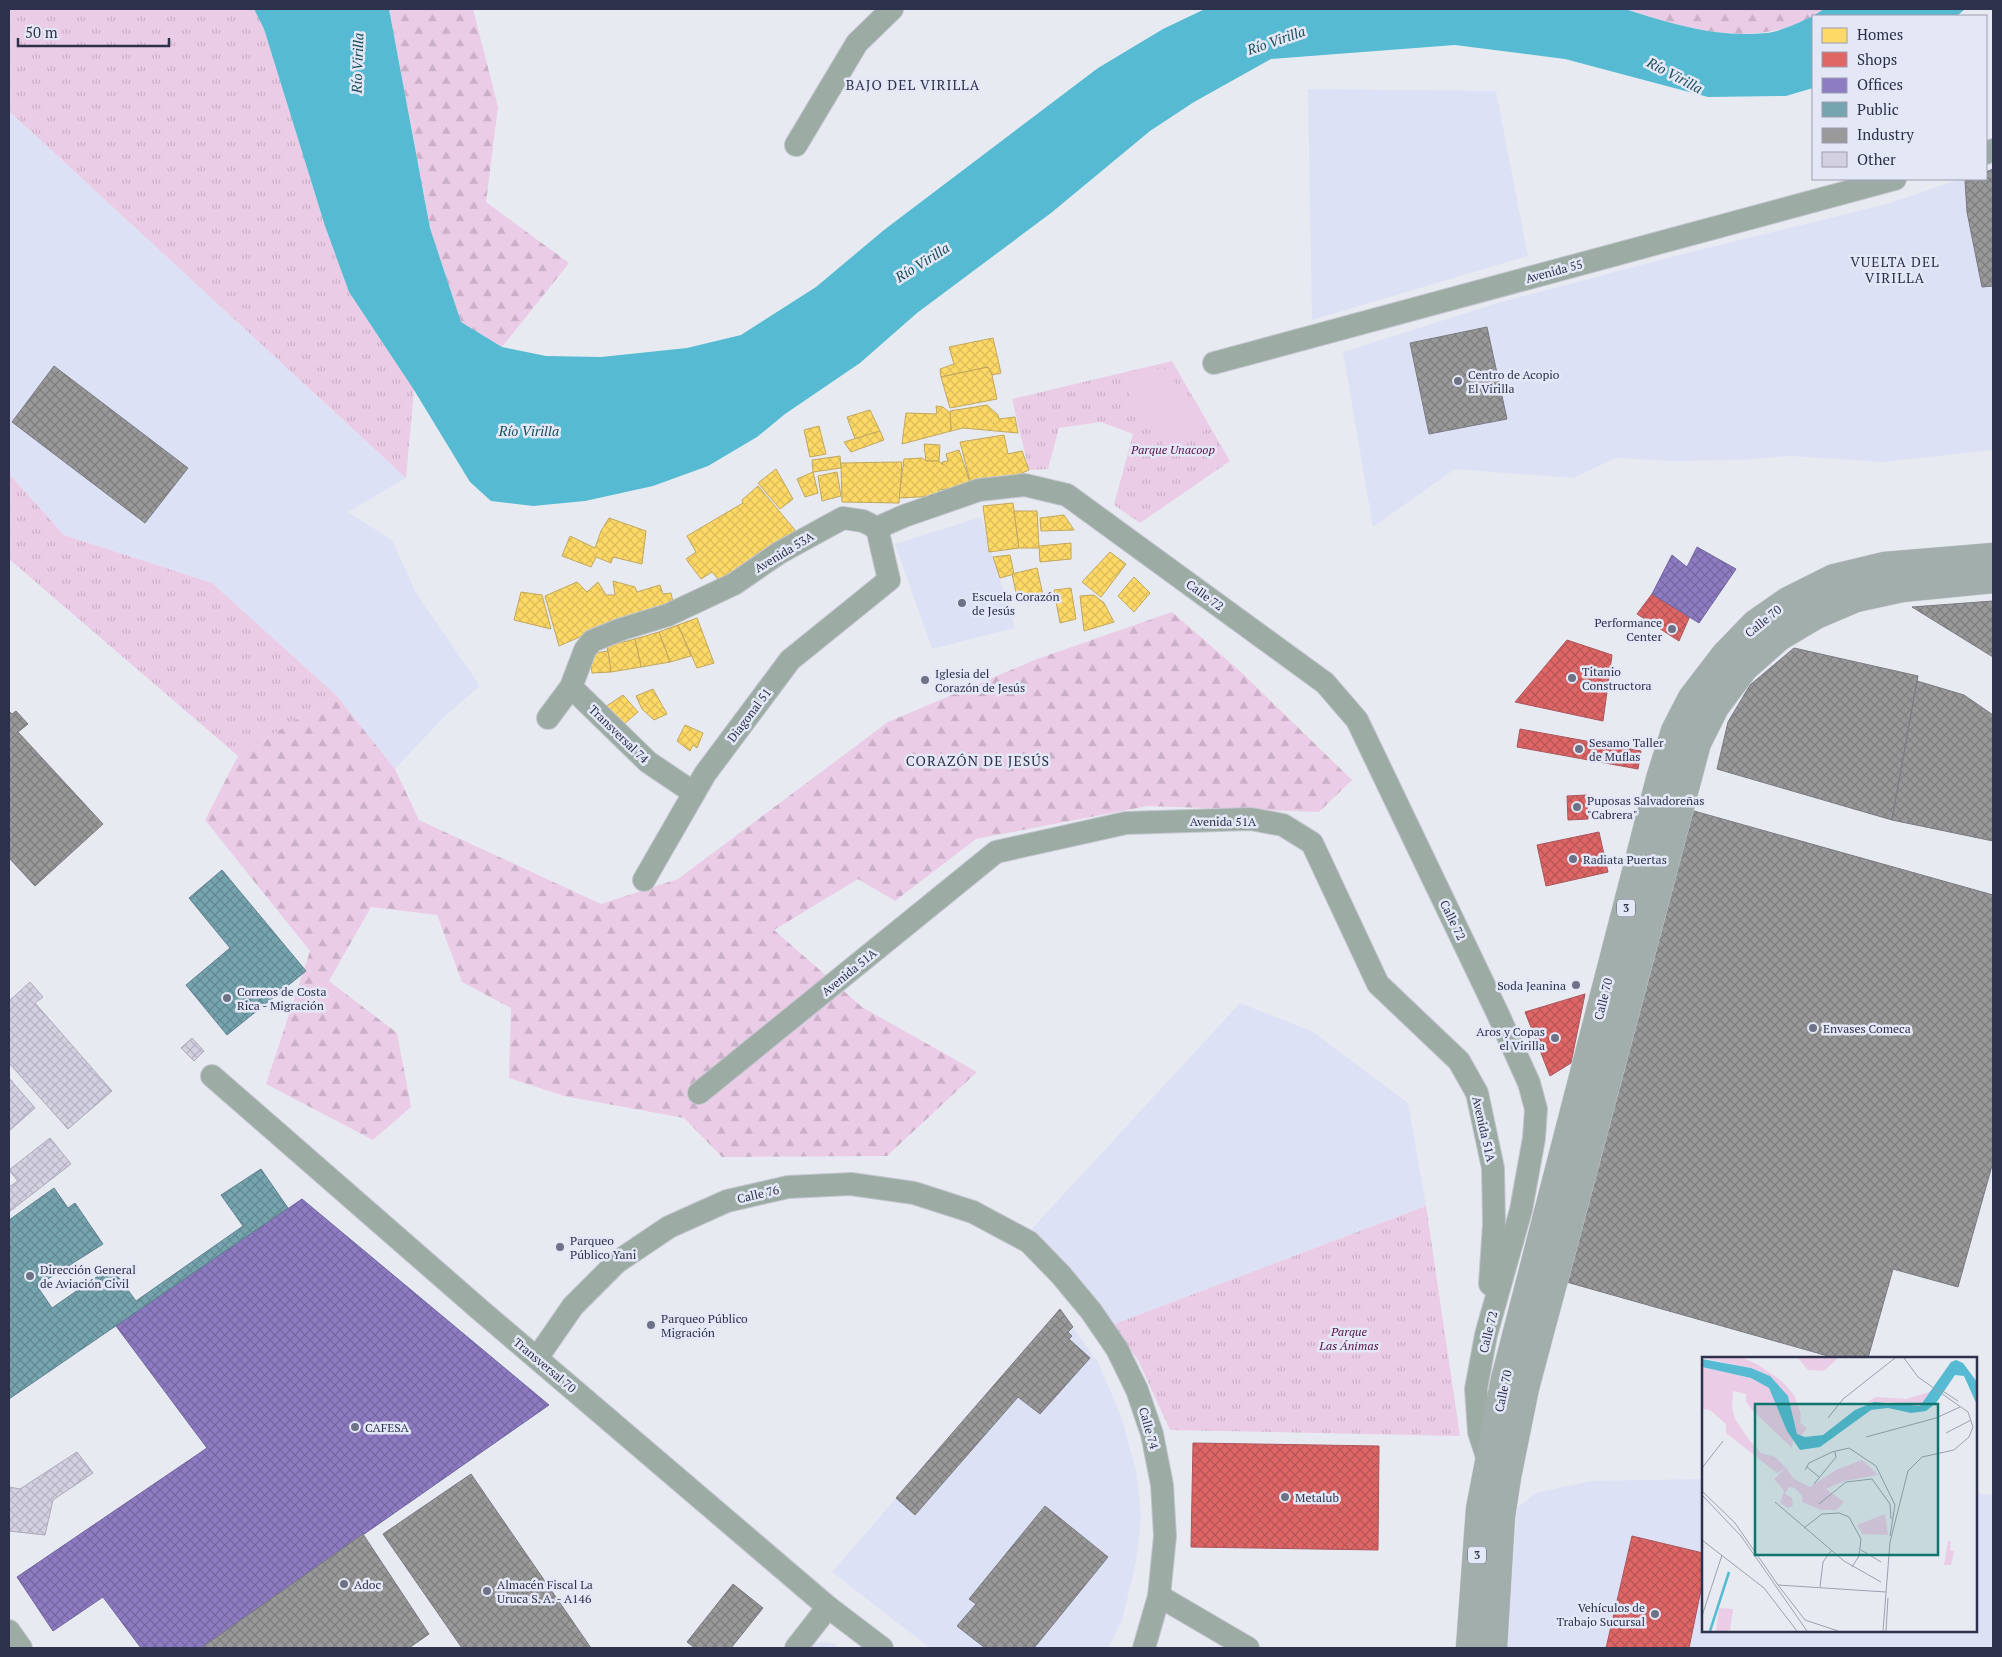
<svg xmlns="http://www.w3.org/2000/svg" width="2002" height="1657" font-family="'PT Serif',serif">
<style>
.built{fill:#dde1f5}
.grass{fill:url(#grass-tufts)}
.forest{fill:url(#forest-firs)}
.pitch{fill:#ebcce6}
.water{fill:#56bbd2}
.homes{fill:url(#homes-cross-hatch);stroke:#c0a75e}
.shops{fill:url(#shops-cross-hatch);stroke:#aa565e}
.offices{fill:url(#offices-cross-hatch);stroke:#71669f}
.public{fill:url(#public-cross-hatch);stroke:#608291}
.industry{fill:url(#industry-cross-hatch);stroke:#797a82}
.building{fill:url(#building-cross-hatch);stroke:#adaab9}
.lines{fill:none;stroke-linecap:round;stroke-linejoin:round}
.minor-casing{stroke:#c3c6cf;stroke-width:24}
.major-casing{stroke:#c3c6cf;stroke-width:29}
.minor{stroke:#9caba4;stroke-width:22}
.major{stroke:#a1aeab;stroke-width:28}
.poi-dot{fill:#6e7286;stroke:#e4e7f5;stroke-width:2}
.labels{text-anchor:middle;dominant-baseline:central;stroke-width:5;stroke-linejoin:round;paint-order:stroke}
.shield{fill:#e4e7f5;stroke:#64687f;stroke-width:1}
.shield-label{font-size:11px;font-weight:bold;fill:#2d314c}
.street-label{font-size:12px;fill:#2d314c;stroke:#e4e7f5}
.poi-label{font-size:12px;fill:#2d314c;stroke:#e4e7f5;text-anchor:start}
.park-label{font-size:12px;font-style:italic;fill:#551247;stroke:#e4e7f5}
.water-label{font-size:14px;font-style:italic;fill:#194e5b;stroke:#e4e7f5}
.neighbourhood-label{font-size:14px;letter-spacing:1px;fill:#2d314c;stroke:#e4e7f5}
.inset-river{fill:none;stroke:#56bbd2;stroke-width:2.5}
.inset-road{fill:none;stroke:#9da0af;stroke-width:1}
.view{fill:#0f766e;fill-opacity:0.15;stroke:#0f766e;stroke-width:2.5}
.inset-edge{fill:none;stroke:#2d314c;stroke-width:2.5}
</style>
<defs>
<pattern id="grass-tufts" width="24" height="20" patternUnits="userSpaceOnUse" patternTransform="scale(1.25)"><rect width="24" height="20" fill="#ebcce6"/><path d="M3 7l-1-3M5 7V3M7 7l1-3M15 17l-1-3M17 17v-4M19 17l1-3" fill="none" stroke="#cab0c7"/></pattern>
<pattern id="forest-firs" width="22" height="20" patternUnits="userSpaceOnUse" patternTransform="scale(1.25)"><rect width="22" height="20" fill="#ebcce6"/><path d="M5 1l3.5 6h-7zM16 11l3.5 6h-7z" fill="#cab0c7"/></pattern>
<pattern id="homes-cross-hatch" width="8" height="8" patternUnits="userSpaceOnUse" patternTransform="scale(1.25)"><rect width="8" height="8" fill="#ffd966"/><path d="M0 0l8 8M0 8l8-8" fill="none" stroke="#dbbb5a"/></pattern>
<pattern id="shops-cross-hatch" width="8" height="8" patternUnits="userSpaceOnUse" patternTransform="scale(1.25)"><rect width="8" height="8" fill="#e06666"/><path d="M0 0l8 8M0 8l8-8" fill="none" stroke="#b65556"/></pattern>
<pattern id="offices-cross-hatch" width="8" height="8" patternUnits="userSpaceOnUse" patternTransform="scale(1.25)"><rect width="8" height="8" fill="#8e7cc3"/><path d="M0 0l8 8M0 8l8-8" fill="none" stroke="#7466a1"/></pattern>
<pattern id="public-cross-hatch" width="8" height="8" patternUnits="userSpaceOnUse" patternTransform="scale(1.25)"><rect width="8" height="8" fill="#76a5af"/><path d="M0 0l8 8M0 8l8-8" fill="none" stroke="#618791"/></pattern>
<pattern id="industry-cross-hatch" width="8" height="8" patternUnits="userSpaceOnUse" patternTransform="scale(1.25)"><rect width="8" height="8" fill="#999"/><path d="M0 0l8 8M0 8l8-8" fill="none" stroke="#7d7d7f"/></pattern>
<pattern id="building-cross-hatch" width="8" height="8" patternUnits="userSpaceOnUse" patternTransform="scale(1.25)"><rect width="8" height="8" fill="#d3d0e0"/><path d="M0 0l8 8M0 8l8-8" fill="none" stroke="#b5b3c2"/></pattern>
</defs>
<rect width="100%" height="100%" fill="#e8eaf1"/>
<g class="built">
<polygon points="1308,89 1496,91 1528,256 1312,320"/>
<polygon points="9,111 406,478 348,512 392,540 416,593 480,686 444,717 395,769 336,695 212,583 64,535 9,474"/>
<polygon points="1993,167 1993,450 1882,462 1790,456 1743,460 1673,461 1616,458 1573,478 1455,469 1373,527 1343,352 1501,302 1683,254 1887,204 1960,179 1986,179 1986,170"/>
<polygon points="981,517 1015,628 932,649 895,544"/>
<polygon points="1240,1003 1313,1032 1408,1103 1426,1206 1112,1325 1083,1283 1028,1233"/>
<polygon points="1060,1309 1099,1364 1122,1419 1136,1471 1141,1516 1136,1562 1122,1621 1108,1648 930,1648 832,1572"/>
<polygon points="1703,1479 1703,1631 1976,1631 1976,1493 1993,1495 1993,1648 1507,1648 1517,1508 1536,1493 1591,1481"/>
<polygon points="825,1642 835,1644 839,1648 808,1648 815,1643"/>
</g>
<g class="grass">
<polygon points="9,9 254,9 264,29 325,226 349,292 414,390 406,478 9,111"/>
<polygon points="1172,361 1230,461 1140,523 1114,505 1133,434 1101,422 1059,428 1048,469 1029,470 1012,399"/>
<polygon points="9,474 64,535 212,583 336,695 238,756 9,559"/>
<polygon points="1426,1206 1460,1436 1170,1430 1138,1360 1112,1325"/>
</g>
<g class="forest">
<polygon points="389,9 473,9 498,107 486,202 569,263 502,347 461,322 430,228"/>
<path d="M1625,9H1824C1763,52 1690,30 1625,9Z"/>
<polygon points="1172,612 1241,672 1352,780 1319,812 1148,806 976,839 895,901 858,879 774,930 862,1007 977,1072 887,1156 722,1157 684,1118 564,1096 509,1078 511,1008 462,982 437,915 371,907 329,981 397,1033 411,1107 373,1140 266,1084 310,951 205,820 238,756 336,695 395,769 419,820 601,904 678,879 888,722 1037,659"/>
</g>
<polygon class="pitch" points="1162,366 1207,429 1168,451 1127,391"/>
<g class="water">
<path d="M254,9H389L430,228L461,322L502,347L546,356L601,357L687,348L741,335L816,287L884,230L1098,68L1163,29L1205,9H1625C1671,24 1717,38 1766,33C1779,32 1801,22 1813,16V88L1786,96L1708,97L1565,59L1455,45L1271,59L1194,102L1150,131L1051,213L917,313L860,363L785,414L757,437L708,466L653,486L585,501L533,506L491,501L470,482L414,390L349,292L325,226L264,29Z"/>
<polygon points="1824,9 1965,9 1957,16 1813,16"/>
</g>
<g class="homes">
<polygon points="993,338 1001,373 992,375 988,367 941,377 940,369 954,364 949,347"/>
<polygon points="988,367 992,375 997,399 950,408 941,377"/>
<polygon points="987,405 998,415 999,419 1015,417 1018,433 963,428 951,431 950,411"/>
<polygon points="936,406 943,407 950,413 951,431 902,444 906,413 937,414"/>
<polygon points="870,410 880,431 855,439 847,417"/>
<polygon points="819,426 826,454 810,457 804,430"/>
<polygon points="880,431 884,440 851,452 844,442"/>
<polygon points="1004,435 1008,454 1022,451 1029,470 1012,477 971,485 960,442"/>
<polygon points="924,444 940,445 939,461 926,461"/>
<polygon points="959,450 971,485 939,490 938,496 899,498 904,459 922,458 926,461 939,461 943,465 942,462 948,461 946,454"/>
<polygon points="840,456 841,468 813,472 812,460"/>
<polygon points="902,462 899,503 842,502 841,463"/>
<polygon points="776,469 793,499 780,509 758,483"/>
<polygon points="813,472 818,493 805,497 797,479"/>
<polygon points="837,472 841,496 822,501 818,476"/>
<polygon points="758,486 795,530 778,546 719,580 712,572 701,579 686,559 696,552 687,536 743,503 742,500"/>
<polygon points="1013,503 1019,548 989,552 983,506"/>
<polygon points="1014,511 1037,511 1039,548 1019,548"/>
<polygon points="1064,515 1074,530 1041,531 1040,518"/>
<polygon points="609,518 646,531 642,564 613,557 611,563 596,557 591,567 562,556 570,536 595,548 601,531"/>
<polygon points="1071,543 1071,559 1040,562 1039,546"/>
<polygon points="1110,552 1126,564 1101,597 1082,582"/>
<polygon points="1010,555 1014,574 1000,578 993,557"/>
<polygon points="1037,568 1043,595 1018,601 1012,574"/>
<polygon points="1134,577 1150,593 1134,612 1118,596"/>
<polygon points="613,581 635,587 637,592 660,585 663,594 671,593 673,602 600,628 559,646 545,596 577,582 587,592 598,582 606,595 615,595"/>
<polygon points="1071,588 1076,619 1060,623 1054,590"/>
<polygon points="521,592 542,595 551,629 514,620"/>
<polygon points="1094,595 1104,603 1114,622 1084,631 1080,596"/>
<polygon points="697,618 714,663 697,668 678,625"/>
<polygon points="678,625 691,656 670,662 659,632"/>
<polygon points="659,632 670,662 641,667 635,639"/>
<polygon points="635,639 641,667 611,672 607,646"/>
<polygon points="608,651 611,672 592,673 590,654"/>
<polygon points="653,689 667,714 654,720 642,709 636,696"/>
<polygon points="623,695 638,712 618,729 599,711"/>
<polygon points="685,725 703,733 697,748 693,745 690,751 677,741"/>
</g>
<g class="shops">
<polygon points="1652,594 1690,616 1679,641 1637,614"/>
<polygon points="1567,640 1612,655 1603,721 1515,702"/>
<polygon points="1520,729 1641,751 1638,769 1517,747"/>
<polygon points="1587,795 1588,819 1568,820 1567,796"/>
<polygon points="1599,832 1608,872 1546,886 1537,845"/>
<polygon points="1585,994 1571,1063 1550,1076 1525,1012"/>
<polygon points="1193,1443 1379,1446 1378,1550 1191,1547"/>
<polygon points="1632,1536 1703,1553 1703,1580 1689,1648 1606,1648"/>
</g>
<g class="offices">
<polygon points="1697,547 1736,569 1699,623 1652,594 1672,555 1687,567"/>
<polygon points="302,1199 549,1405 201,1648 141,1648 103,1597 53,1631 17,1577 207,1448 116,1326"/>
</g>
<g class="public">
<polygon points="222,870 306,971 227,1035 186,985 230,948 189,898"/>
<polygon points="261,1169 288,1208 9,1399 9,1249 11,1247 9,1245 9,1220 54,1188 68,1208 75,1203 103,1244 37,1286 52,1308 111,1267 136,1301 243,1226 221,1195"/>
</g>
<g class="industry">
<polygon points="1993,169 1993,286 1982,287 1967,212 1965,181 1970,179 1986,179 1986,172"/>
<polygon points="1487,327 1507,419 1429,434 1410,343"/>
<polygon points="54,366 188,468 145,523 12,422"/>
<polygon points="1993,601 1993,657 1912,607"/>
<polygon points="1794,648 1918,676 1892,820 1717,769 1728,722 1750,685"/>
<polygon points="1917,681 1964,695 1993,715 1993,841 1892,820"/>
<polygon points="9,711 12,714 16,711 28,724 18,732 103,824 35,886 9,858"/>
<polygon points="1694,811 1993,895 1993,1162 1958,1287 1893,1269 1868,1358 1835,1358 1563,1281"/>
<polygon points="1060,1309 1073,1327 1068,1332 1072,1336 1069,1339 1090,1358 1040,1414 1018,1397 915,1515 896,1498"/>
<polygon points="471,1474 591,1648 462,1648 383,1534"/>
<polygon points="1045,1506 1108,1557 1034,1648 985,1648 957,1626 976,1604 969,1599"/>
<polygon points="363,1534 429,1634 409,1648 201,1648"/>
<polygon points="733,1584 763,1608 731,1648 695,1648 687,1642"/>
</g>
<g class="building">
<polygon points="30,982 43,997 35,1003 112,1091 68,1129 9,1063 9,1001"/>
<polygon points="192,1038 204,1051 194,1061 181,1048"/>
<polygon points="9,1078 35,1108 9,1131"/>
<polygon points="50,1138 71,1164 9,1212 9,1187 18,1181 9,1170"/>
<polygon points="77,1452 93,1473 53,1500 45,1535 9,1531 9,1487 20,1489"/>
</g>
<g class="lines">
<g class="minor-casing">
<g id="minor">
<polyline points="796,145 857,43 892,9"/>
<polyline points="1986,153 1993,150"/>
<polyline points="1214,363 1895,179"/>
<polyline points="571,687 648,762 694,793"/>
<polyline points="548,718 571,687 585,650 592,641 622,629 668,615 734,584 779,553 843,518 863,521 877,528 904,516 979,490 1025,485 1067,495 1325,683 1357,720 1497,1012 1529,1083 1536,1109 1534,1138 1521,1210 1486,1335 1476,1389 1479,1432 1489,1463"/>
<polyline points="644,880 705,774 790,660 889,580 877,528"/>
<polyline points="212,1076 479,1309 828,1607 882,1648"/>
<polyline points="699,1093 996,852 1126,823 1251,819 1283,825 1312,843 1378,984 1459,1061 1477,1093 1493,1168 1494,1224 1490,1284"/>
<polyline points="537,1358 573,1306 617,1262 669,1227 727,1201 788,1187 851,1184 914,1193 973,1212 1029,1242 1061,1275 1091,1311 1117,1349 1137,1390 1152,1434 1162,1485 1165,1536 1159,1596 1144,1648"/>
<polyline points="1159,1596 1248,1648"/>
<polyline points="9,1631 21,1648"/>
<polyline points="796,1648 828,1607"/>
</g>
</g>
<g class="major-casing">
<g id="major">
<polyline points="1470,1648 1480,1509 1505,1379 1660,779 1675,731 1692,698 1725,655 1755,624 1788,601 1834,578 1884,566 1993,557"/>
<polyline points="1493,1648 1501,1516 1507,1477 1525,1388 1697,743 1715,707 1744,668 1779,637 1816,615 1856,598 1902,588 1993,579"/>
</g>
</g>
<use href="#minor" class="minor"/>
<use href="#major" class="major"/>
</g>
<g class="poi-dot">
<circle cx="1458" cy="381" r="5"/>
<circle cx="962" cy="603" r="5"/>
<circle cx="1672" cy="629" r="5"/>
<circle cx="1572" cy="678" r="5"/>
<circle cx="925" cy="680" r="5"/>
<circle cx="1579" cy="749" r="5"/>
<circle cx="1577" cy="807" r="5"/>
<circle cx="1573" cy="859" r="5"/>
<circle cx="1576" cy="985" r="5"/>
<circle cx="227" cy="998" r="5"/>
<circle cx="1813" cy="1028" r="5"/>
<circle cx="1555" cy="1038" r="5"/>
<circle cx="560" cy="1247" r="5"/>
<circle cx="30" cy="1276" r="5"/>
<circle cx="651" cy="1325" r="5"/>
<circle cx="355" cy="1427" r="5"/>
<circle cx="1285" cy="1497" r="5"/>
<circle cx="344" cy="1584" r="5"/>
<circle cx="487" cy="1591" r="5"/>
<circle cx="1655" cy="1614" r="5"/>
</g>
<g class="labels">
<g class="shield">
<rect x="1617" y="899.5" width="18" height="17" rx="4"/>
<rect x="1468" y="1546.5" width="18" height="17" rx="4"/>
</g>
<g class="shield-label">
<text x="1626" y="908">3</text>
<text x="1477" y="1555">3</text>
</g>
<g class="street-label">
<text transform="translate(1554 271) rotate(-15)">Avenida 55</text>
<text transform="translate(784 552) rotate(-31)">Avenida 53A</text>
<text transform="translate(1205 595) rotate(36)">Calle 72</text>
<text transform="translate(1763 621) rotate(-39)">Calle 70</text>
<text transform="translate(749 715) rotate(-53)">Diagonal 51</text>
<text transform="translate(619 734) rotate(44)">Transversal 74</text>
<text x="1223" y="821">Avenida 51A</text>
<text transform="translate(1453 920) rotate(64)">Calle 72</text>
<text transform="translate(849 972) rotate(-39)">Avenida 51A</text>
<text transform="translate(1603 999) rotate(-76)">Calle 70</text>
<text transform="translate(1484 1129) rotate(77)">Avenida 51A</text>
<text transform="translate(758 1194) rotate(-13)">Calle 76</text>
<text transform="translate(1488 1332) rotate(-76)">Calle 72</text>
<text transform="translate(545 1365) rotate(40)">Transversal 70</text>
<text transform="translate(1503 1391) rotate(-78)">Calle 70</text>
<text transform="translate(1149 1428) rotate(74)">Calle 74</text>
</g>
<g class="poi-label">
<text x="1468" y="374">Centro de Acopio<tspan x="1468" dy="14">El Virilla</tspan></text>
<text x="972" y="596">Escuela Corazón<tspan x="972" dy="14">de Jesús</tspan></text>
<text x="1662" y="622" text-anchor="end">Performance<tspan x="1662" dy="14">Center</tspan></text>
<text x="1582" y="671">Titanio<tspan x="1582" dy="14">Constructora</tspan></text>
<text x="935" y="673">Iglesia del<tspan x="935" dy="14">Corazón de Jesús</tspan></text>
<text x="1589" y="742">Sesamo Taller<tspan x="1589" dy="14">de Muflas</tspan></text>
<text x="1587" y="800">Puposas Salvadoreñas<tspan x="1587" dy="14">"Cabrera"</tspan></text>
<text x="1583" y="859">Radiata Puertas</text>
<text x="1566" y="985" text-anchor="end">Soda Jeanina</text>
<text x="237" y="991">Correos de Costa<tspan x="237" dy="14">Rica - Migración</tspan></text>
<text x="1823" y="1028">Envases Comeca</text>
<text x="1545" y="1031" text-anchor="end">Aros y Copas<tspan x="1545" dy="14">el Virilla</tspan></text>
<text x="570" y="1240">Parqueo<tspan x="570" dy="14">Público Yani</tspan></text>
<text x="40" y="1269">Dirección General<tspan x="40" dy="14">de Aviación Civil</tspan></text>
<text x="661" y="1318">Parqueo Público<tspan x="661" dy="14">Migración</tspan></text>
<text x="365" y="1427">CAFESA</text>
<text x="1295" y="1497">Metalub</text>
<text x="354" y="1584">Adoc</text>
<text x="497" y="1584">Almacén Fiscal La<tspan x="497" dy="14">Uruca S. A. - A146</tspan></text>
<text x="1645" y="1607" text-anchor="end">Vehículos de<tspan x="1645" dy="14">Trabajo Sucursal</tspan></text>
</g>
<g class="park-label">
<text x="1173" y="449">Parque Unacoop</text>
<text x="1349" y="1331">Parque<tspan x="1349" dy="14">Las Ánimas</tspan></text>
</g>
<g class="water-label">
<text transform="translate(1276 40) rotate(-19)">Río Virilla</text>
<text transform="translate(357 63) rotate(-88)">Río Virilla</text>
<text transform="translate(1675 75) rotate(28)">Río Virilla</text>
<text transform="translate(922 262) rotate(-32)">Río Virilla</text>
<text x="529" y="430">Río Virilla</text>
</g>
<g class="neighbourhood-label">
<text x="913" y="84">BAJO DEL VIRILLA</text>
<text x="1895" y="261">VUELTA DEL<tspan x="1895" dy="16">VIRILLA</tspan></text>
<text x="978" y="760">CORAZÓN DE JESÚS</text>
</g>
</g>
<g transform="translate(1702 1357)">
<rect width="275" height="275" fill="#e8eaf1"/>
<path d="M0,10L49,21L67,31L91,83L90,91L50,53L44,45V37L31,34L30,51L33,62L48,84L59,96L73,100L84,111L75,116L24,76V67L8,53L0,52ZM183,157L186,178L160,177L155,168ZM246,184H249L248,193L252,194L249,208H242Z" fill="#ebcce6"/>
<path d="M0,1H41L55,7L80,24L92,38L99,57L98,66L105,71L99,79L95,77L86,39L49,11ZM231,34L223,46L214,50L189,45H165L174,40L204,42ZM160,103L176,118L142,124L124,132L142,145L134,153H119L100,145V139L93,131L87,130L83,137L90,141L91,148L87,151L78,146L82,134L72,122L84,111L92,122L108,130L134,113Z" fill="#ebcce6"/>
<path d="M96,1H136L122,14L106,13Z" fill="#ebcce6"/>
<path d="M17,251L31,252L28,274H14Z" fill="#ebcce6"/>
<path d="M0,2L49,11L68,19L86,39L95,77L103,80L121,78L153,53L172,45L218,49L249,5L254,3L261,6L275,25V48L262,19L253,18L234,46L224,54L209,56L186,51L169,53L118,90L98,93L85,74L67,31L49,21L0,10Z" fill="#56bbd2"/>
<path class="inset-river" d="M8,274L27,215"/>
<path class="inset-road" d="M239,33L256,44M126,61L141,42L193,1M244,76L269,63M164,80L234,61L258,50M105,110L117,120M0,111L21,84M103,113L107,106L130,95L147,91L174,109L193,148L188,179M112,127L134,100L133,95M0,134L33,166L76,228L184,235M0,138L39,179L105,274M73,145L142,204L179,225M117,147L144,125L170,122L188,147L189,162M102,171L120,157L137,156L147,160L159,182L157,199L150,210M0,183L62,231L95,274M159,193L179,205M76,228L103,263L136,274M118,230L121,205L129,194M0,259L20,198M181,274L188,185L206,114L220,100L252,93L267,80L271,70L266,55L216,20L202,1M184,274L186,241"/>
<path class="view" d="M53,47H236V198H53Z"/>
<rect width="275" height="275" class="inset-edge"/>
</g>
<rect width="2002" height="1657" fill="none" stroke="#2d314c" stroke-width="20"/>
<rect x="1812" y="15" width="175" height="165" fill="#e4e7f5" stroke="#9b9eb1"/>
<rect x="1822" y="28" width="25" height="15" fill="#ffd966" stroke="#9b9eb1"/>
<text x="1857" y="40" font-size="15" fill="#2d314c">Homes</text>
<rect x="1822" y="52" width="25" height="15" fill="#e06666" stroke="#9b9eb1"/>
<text x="1857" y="65" font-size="15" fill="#2d314c">Shops</text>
<rect x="1822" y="78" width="25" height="15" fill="#8e7cc3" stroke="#9b9eb1"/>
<text x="1857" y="90" font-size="15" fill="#2d314c">Offices</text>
<rect x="1822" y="102" width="25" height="15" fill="#76a5af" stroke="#9b9eb1"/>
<text x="1857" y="115" font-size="15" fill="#2d314c">Public</text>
<rect x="1822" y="128" width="25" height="15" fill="#999999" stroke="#9b9eb1"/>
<text x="1857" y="140" font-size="15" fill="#2d314c">Industry</text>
<rect x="1822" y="152" width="25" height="15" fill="#d3d0e0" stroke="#9b9eb1"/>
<text x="1857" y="165" font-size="15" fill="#2d314c">Other</text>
<path d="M18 38v8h151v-8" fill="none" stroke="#2d314c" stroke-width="2.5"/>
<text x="25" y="38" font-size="15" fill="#2d314c" stroke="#e4e7f5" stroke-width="4" paint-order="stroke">50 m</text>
</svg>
